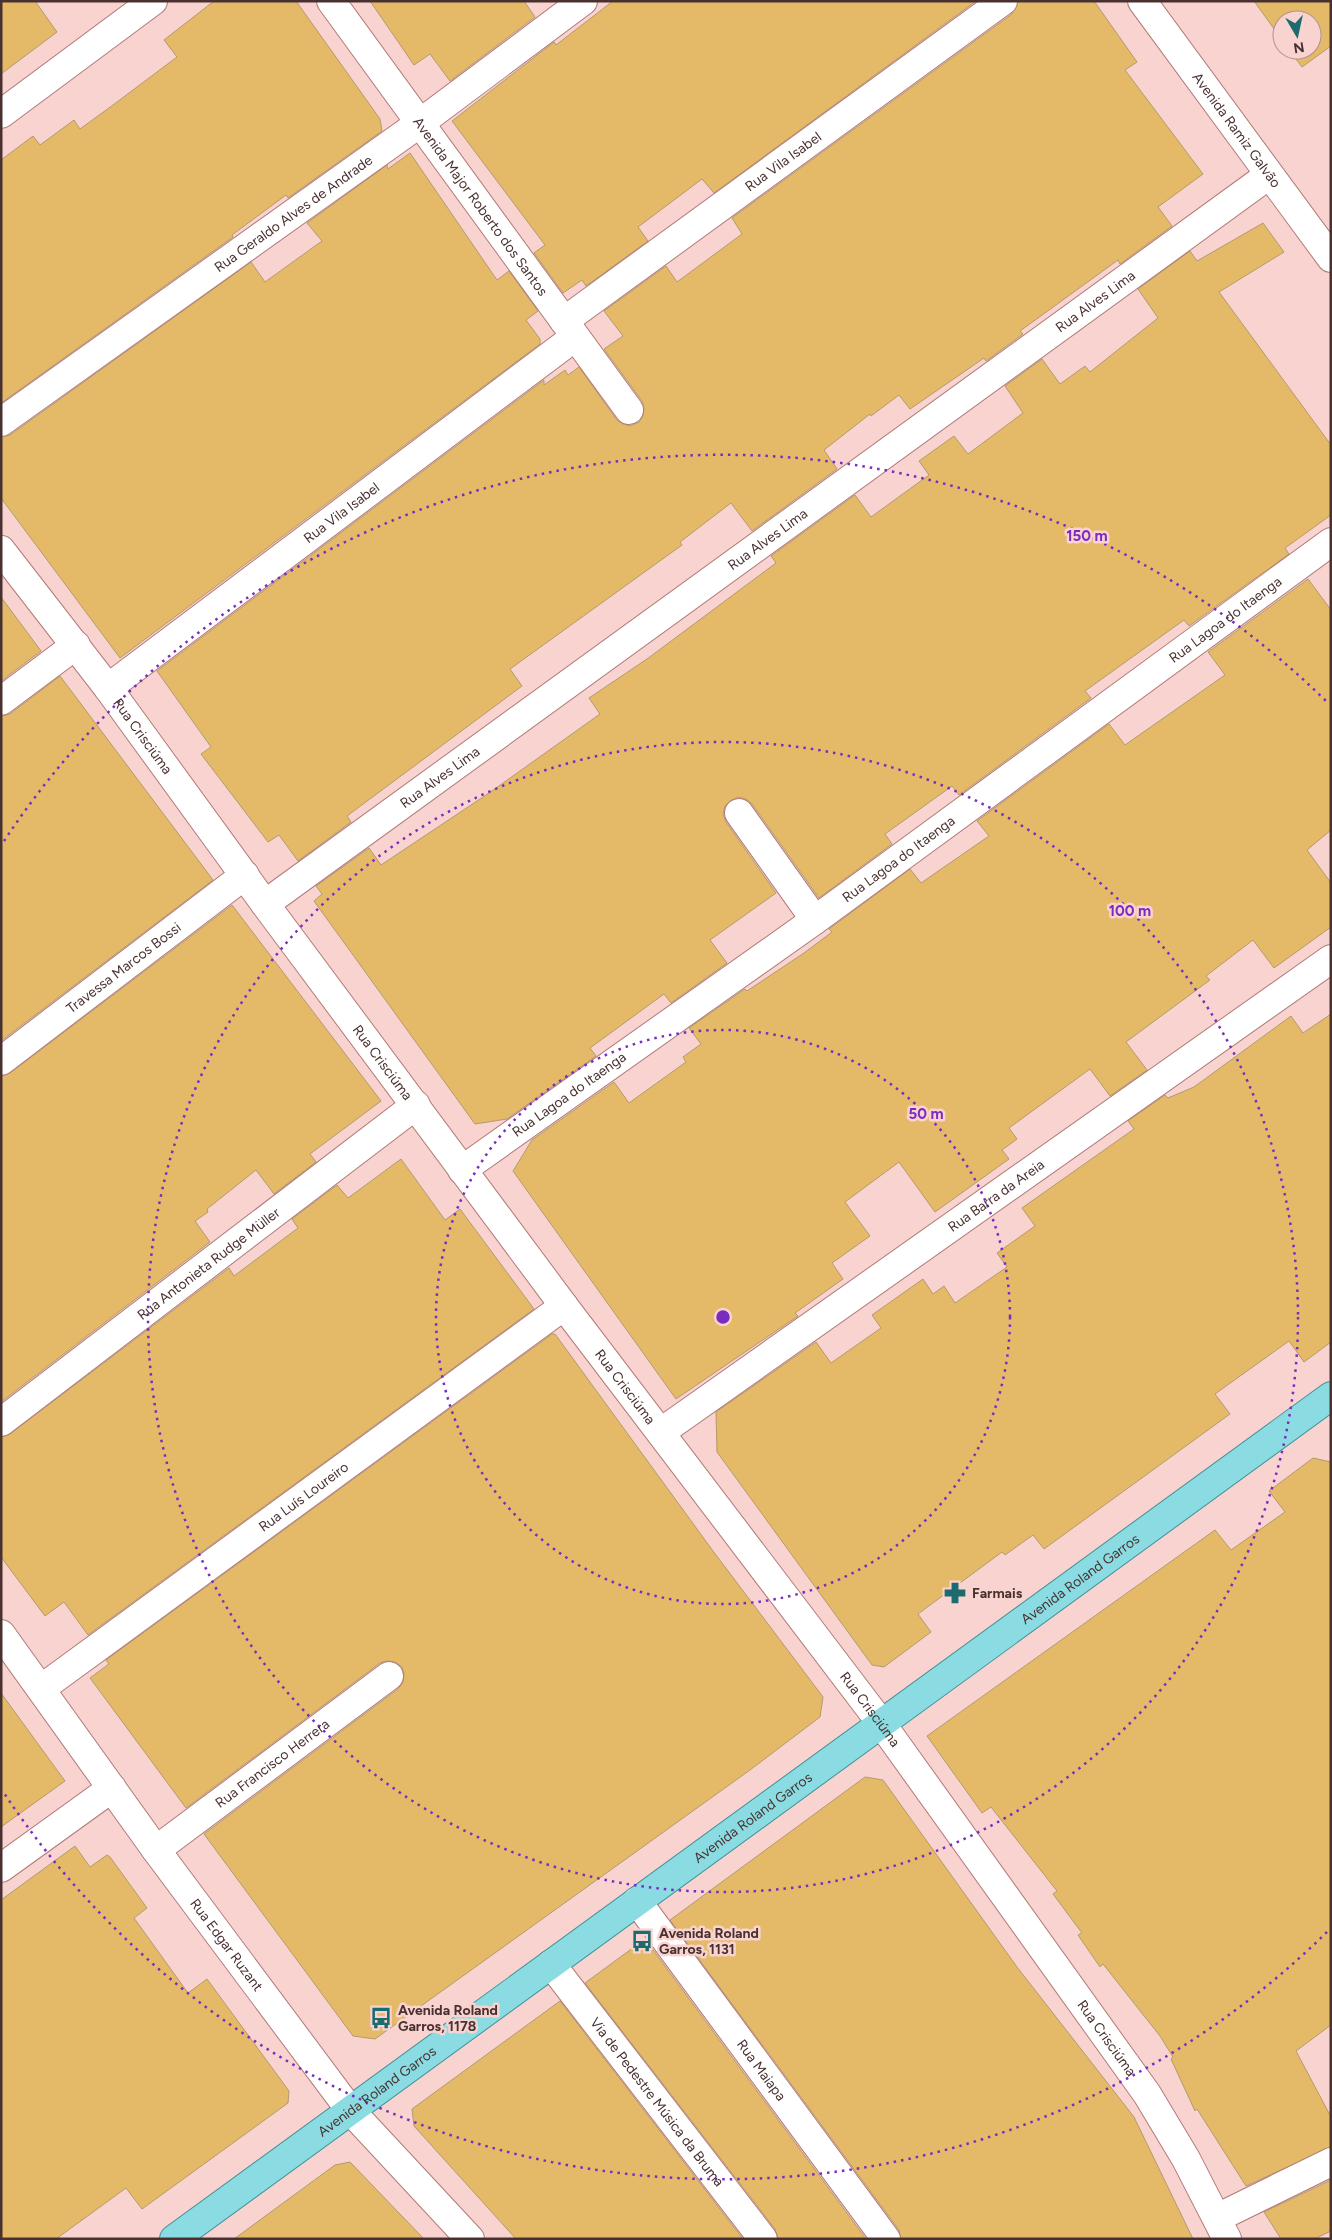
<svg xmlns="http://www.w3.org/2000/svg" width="1332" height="2240" font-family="Figtree,sans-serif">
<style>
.building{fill:#e4ba69;stroke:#b49a6b}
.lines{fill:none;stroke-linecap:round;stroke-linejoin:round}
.minor-casing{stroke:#b27a77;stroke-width:30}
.major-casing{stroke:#419197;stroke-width:30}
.minor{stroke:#fff;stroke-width:28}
.major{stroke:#8adce2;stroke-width:28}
.ring{fill:none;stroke:#7b2cbf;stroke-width:2.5;stroke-dasharray:2.5 5}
.labels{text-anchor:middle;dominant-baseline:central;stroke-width:5;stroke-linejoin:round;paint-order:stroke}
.street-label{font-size:14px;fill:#493130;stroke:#f8d3d0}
.poi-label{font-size:14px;font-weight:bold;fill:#493130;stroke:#f8d3d0;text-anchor:start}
.centre{fill:#7b2cbf;stroke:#f8d3d0;stroke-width:2.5}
.ring-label{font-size:15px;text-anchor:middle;font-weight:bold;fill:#7b2cbf;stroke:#f8d3d0;stroke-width:5;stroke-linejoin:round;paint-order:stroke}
</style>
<rect width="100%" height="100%" fill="#f8d3d0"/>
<g class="building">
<polygon points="1,1 35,1 57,32 1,74"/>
<polygon points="214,1 296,1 380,119 382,131 288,198 286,195 232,235 233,237 1,403 1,160 33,136 40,145 74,120 80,129 113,105 177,57 164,40"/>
<polygon points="370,1 524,1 535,17 450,81 430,54 414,65"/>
<polygon points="613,1 976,1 714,193 702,179 638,227 648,241 586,286 582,280 563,293 534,253 545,245 452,121 554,42 556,45"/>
<polygon points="1018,1 1094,1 1137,62 1125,70 1203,174 1158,207 1172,226 1120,264 1118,260 1020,331 1023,334 986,361 984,358 910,409 899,395 871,416 870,414 824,450 837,469 752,531 731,503 680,542 682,545 510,669 522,686 347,816 351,822 298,861 279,835 268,842 201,754 211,747 157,671 544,380 544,385 565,370 568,375 579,367 617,420 623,424 630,426 639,422 643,416 644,408 642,401 604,349 623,336 604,311 666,266 677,282 742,234 732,218 1012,14"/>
<polygon points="1254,1 1331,1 1331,46 1302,67 1289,50 1312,50 1312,20 1282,20 1282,40"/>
<polygon points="410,153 497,280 509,271 538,311 526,320 540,339 540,344 120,658 1,498 1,437 10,435 251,262 265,282 322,241 307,223 387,165 388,169"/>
<polygon points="1263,223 1284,252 1219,292 1331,445 1331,515 1285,548 1289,554 1189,626 1184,620 1085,691 1091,698 959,795 952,786 885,834 892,844 819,898 752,804 746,799 738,797 730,801 725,806 723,814 726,822 776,893 710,940 727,963 671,1003 664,994 590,1048 596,1056 507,1119 475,1124 314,901 322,894 316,886 369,848 381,865 489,793 600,714 589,698 647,659 776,563 771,556 855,495 871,517 929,475 919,461 954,436 968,454 1023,413 1005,386 1042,359 1060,384 1085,366 1090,372 1158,318 1138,289 1190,251 1197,261"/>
<polygon points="1308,579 1331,610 1331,830 1307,850 1331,883 1331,927 1274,968 1253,940 1206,976 1210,980 1126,1042 1147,1070 1110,1096 1090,1069 1009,1128 1017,1139 1002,1150 1009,1159 935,1212 899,1162 845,1202 870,1236 832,1263 843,1279 795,1313 798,1316 676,1399 513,1171 532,1140 614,1082 629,1103 686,1062 683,1057 701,1044 689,1028 745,989 747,991 804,953 832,932 829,929 910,869 921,883 989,836 977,821 1109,724 1125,745 1225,675 1208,652"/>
<polygon points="1,597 41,651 1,681"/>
<polygon points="60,676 213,880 1,1041 1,716 10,714"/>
<polygon points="232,905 381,1101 310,1154 316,1162 274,1194 256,1170 207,1209 208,1212 195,1221 210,1242 1,1402 1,1076 10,1073"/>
<polygon points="1331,1014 1331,1342 1304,1362 1289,1341 1215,1394 1230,1414 1044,1549 1033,1535 1005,1555 1002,1552 918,1614 931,1632 884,1667 872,1665 717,1452 716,1412 816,1342 831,1363 881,1328 872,1315 923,1279 933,1294 944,1286 955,1303 1007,1267 997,1253 1035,1226 1022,1208 1134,1129 1128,1121 1165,1095 1168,1098 1194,1087 1291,1016 1303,1033"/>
<polygon points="401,1159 445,1220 460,1209 534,1309 88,1635 64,1602 45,1616 1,1557 1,1437 10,1434 229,1268 234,1276 298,1228 292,1219 337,1185 348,1198"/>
<polygon points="552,1334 555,1334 713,1551 823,1697 820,1717 750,1770 375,2039 353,2036 204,1834 398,1689 403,1682 404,1674 402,1667 395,1662 387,1661 380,1663 186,1808 90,1678 109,1664 106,1660"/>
<polygon points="1313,1458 1331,1462 1331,2025 1296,2051 1331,2117 1331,2147 1246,2186 1197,2109 1195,2111 1171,2059 1173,2057 1160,2036 1103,1964 1100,1967 1078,1935 1082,1933 1053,1894 1057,1891 991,1807 982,1813 927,1736 1215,1530 1231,1550 1285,1512 1269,1491"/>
<polygon points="1,1693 65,1781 1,1827"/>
<polygon points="865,1777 883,1780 1017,1967 1134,2117 1193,2239 901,2239 899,2230 670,1920"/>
<polygon points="75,1846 90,1867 107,1855 110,1857 147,1908 134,1918 188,1993 207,1979 289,2091 288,2103 142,2209 126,2188 56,2239 1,2239 1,1900"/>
<polygon points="645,1939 866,2239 778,2239 775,2229 585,1983"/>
<polygon points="560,2001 743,2239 516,2239 414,2126 412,2109"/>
<polygon points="350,2162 424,2239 234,2239 335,2165"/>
<polygon points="1331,2180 1331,2231 1314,2239 1281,2239 1264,2212"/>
</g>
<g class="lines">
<g class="minor-casing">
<g id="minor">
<path id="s1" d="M331,1L629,410"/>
<path id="s2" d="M1142,1L1331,258"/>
<polyline points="1,114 153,1"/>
<path id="s3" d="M564,321L1003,1"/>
<path id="s4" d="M1,422L420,123L583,1"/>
<path id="s5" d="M1,550L108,688L265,904L564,1306L881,1723L1147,2094L1186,2159L1227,2239"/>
<path id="s6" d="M108,688L575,337"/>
<polyline points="1,701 76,645"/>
<polyline points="739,813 815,920"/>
<path id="s7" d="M265,904L1269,175"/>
<path id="s8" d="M1,1061L245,875"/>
<path id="s9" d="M462,1170L815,920L1331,542"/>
<path id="s10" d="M1,1422L416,1105"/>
<path id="s11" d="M661,1432L1331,959"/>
<path id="s12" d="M1,1634L156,1850L350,2110L470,2239"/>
<path id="s13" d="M42,1688L564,1306"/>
<path id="s14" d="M156,1850L389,1676"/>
<polyline points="1,1868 112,1788"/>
<path id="s15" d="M637,1901L886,2239"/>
<path id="s16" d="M551,1964L763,2239"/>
<polyline points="1217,2218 1331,2162"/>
</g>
</g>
<g class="major-casing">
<g id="major">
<path id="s17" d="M174,2239L1331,1396"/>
</g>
</g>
<use href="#minor" class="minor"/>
<use href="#major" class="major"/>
</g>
<g class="ring">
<circle cx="723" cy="1317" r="287"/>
<circle cx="723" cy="1317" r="575"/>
<path d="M1327 1932A862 862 0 0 1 4 1793M4 841A862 862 0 0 1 1327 702"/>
</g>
<defs>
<g id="pharmacy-bare" transform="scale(1.725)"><path d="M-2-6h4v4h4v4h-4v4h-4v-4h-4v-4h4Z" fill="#1d6a6f" stroke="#f8d3d0" stroke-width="2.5" paint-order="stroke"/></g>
<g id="bus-bare" transform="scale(1.725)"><path d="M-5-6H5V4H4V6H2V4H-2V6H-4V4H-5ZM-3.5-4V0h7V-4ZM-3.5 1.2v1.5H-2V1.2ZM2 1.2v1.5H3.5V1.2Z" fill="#1d6a6f" stroke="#f8d3d0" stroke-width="2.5" paint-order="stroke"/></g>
</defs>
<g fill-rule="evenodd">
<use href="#pharmacy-bare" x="955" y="1593"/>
<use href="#bus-bare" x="642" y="1941"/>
<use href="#bus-bare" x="381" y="2018"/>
</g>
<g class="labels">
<g class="street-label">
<text stroke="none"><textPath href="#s2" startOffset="160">Avenida Ramiz Galvão</textPath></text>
<text stroke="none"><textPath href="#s3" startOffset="271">Rua Vila Isabel</textPath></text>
<text stroke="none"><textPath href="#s1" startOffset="254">Avenida Major Roberto dos Santos</textPath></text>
<text stroke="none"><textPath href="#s4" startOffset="359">Rua Geraldo Alves de Andrade</textPath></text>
<text stroke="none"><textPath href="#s7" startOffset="1026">Rua Alves Lima</textPath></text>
<text stroke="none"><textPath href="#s6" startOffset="292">Rua Vila Isabel</textPath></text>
<text stroke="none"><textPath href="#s7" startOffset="621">Rua Alves Lima</textPath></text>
<text stroke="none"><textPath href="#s9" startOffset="941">Rua Lagoa do Itaenga</textPath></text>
<text stroke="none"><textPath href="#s5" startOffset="234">Rua Crisciúma</textPath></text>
<text stroke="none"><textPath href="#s7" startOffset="216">Rua Alves Lima</textPath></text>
<text stroke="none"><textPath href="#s9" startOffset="536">Rua Lagoa do Itaenga</textPath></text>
<text stroke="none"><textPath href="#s8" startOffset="154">Travessa Marcos Bossi</textPath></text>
<text stroke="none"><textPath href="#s5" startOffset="639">Rua Crisciúma</textPath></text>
<text stroke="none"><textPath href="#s9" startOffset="131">Rua Lagoa do Itaenga</textPath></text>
<text stroke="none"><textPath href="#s11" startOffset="410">Rua Barra da Areia</textPath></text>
<text stroke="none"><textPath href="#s10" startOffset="261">Rua Antonieta Rudge Müller</textPath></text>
<text stroke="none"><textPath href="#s5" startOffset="1044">Rua Crisciúma</textPath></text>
<text stroke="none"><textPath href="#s13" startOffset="324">Rua Luís Loureiro</textPath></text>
<text stroke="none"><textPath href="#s17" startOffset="1121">Avenida Roland Garros</textPath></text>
<text stroke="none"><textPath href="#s5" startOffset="1449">Rua Crisciúma</textPath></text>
<text stroke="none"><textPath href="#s14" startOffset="145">Rua Francisco Herrera</textPath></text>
<text stroke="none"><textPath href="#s17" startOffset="716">Avenida Roland Garros</textPath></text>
<text stroke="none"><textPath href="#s12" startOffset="384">Rua Edgar Ruzant</textPath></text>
<text stroke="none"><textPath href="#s5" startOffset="1854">Rua Crisciúma</textPath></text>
<text stroke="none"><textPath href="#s15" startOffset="210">Rua Maiapa</textPath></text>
<text stroke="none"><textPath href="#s17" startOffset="251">Avenida Roland Garros</textPath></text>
<text stroke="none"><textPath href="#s16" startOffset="174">Via de Pedestre Música da Bruma</textPath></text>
</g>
<g class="poi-label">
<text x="972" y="1593">Farmais</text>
<text x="659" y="1933">Avenida Roland<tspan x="659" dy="16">Garros, 1131</tspan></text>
<text x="398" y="2010">Avenida Roland<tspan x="398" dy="16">Garros, 1178</tspan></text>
</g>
</g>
<circle cx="723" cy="1317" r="8" class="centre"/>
<g class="ring-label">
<text x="1087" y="541">150 m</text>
<text x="1130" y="916">100 m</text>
<text x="926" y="1119">50 m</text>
</g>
<rect width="1332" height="2240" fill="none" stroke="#493130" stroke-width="5"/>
<g transform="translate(1297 35) rotate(171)"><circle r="24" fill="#f8d3d0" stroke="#b29290"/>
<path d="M0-4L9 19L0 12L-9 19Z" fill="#1d6a6f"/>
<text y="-8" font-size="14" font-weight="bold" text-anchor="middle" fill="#493130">N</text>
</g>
</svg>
